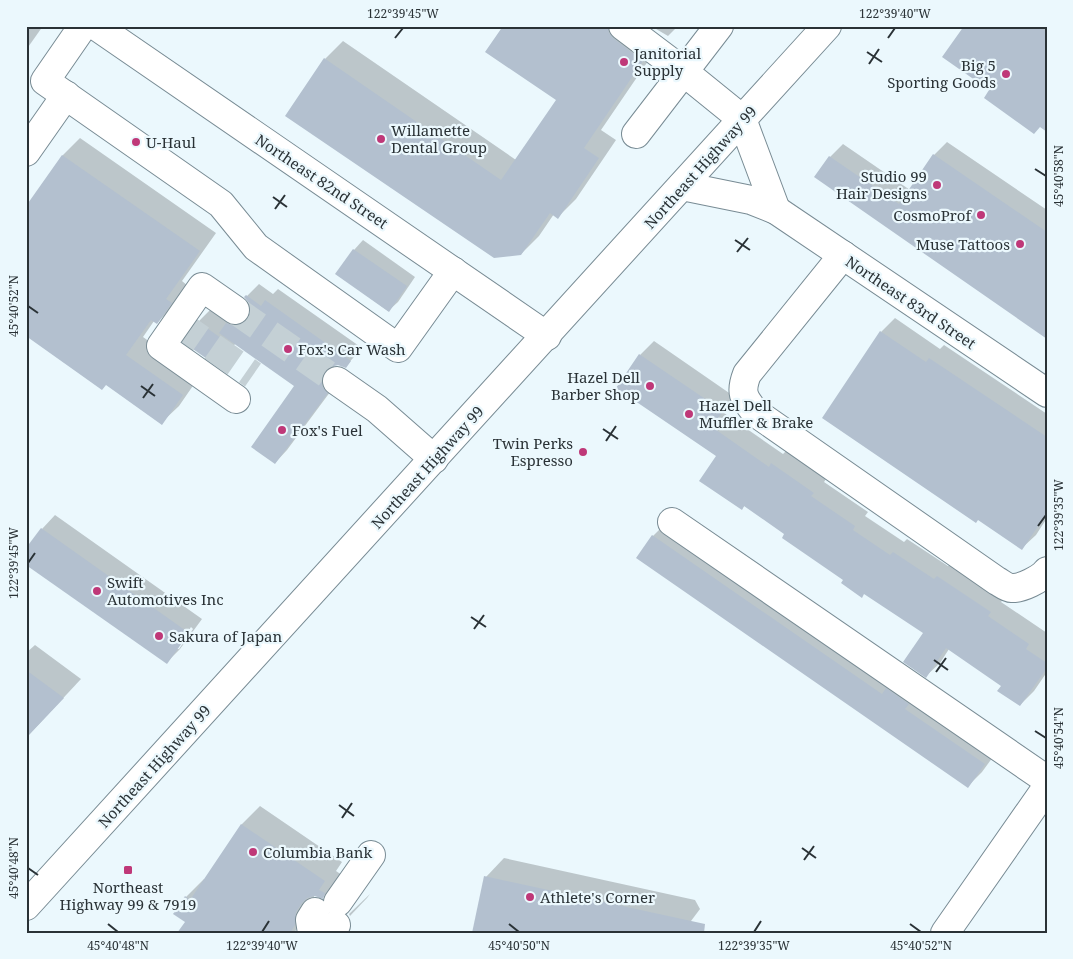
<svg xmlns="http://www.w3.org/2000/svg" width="1073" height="959" font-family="'Noto Serif',serif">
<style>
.shadow{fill:#0003;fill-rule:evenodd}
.building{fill:#b3c0cf}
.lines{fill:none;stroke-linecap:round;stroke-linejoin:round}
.minor-tunnel{stroke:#c4d0d5;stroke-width:28;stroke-dasharray:28 14;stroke-linecap:butt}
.minor-casing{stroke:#788b94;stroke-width:30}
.major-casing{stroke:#788b94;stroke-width:30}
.minor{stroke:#fff;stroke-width:28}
.major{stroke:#fff;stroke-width:28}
.ticks{fill:none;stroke:#2a3236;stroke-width:2}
.poi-dot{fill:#bf3878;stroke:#ebf8fd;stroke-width:2}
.labels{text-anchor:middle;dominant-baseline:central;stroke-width:4.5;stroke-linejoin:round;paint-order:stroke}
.poi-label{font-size:15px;fill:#2a3236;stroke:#ebf8fd;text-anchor:start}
.street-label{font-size:15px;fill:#2a3236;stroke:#ebf8fd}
.neatline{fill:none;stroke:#2a3236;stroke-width:2}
.ticks-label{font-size:12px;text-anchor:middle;fill:#2a3236}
</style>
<rect width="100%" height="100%" fill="#ebf8fd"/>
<g class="shadow">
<polygon points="26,26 43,26 26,50"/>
<polygon points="504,26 639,26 661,42 601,130 616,140 576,199 558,217 554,214 539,236 521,254 325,59 343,41 516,160 557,100"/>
<polygon points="651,26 678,26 668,36"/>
<polygon points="965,26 1047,26 1047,130 991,90"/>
<polygon points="80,138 216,233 182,281 188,286 174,305 157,323 154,321 143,337 199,377 179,406 161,423 26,208 63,155"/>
<polygon points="947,142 1047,210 1047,337 816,177 830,157 843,144 910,190 934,155"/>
<polygon points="363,240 415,277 398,302 388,311 337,274 354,250"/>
<polygon points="259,284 273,294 278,289 362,348 345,367 338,364 334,365 334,375 339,380 287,450 275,463 296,386 236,343 217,365 198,322 212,308 251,313 252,311 247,296"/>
<polygon points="895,318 940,349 944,345 1047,414 1047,518 1036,535 1022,548 881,332"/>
<polygon points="654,341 735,397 724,413 783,454 786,451 826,479 824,482 868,512 865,516 904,542 907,539 948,566 951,563 1004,598 1001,602 1047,633 1047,672 1034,691 1020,705 1002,685 949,649 940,663 926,676 924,632 844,580 786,534 745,505 742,509 718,456 640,355"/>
<path d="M55,515L202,619L180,649L167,662L42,529ZM191,627L193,629L179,649H176Z"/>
<polygon points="667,522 998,750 982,772 968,786 638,558 653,536"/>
<polygon points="35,645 81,679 26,738 26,653"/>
<polygon points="260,806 342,862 336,871 342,875 341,879 323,897 314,896 313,906 294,933 182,933 186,922 186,897 204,879 205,880 242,824"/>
<polygon points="504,858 695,900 700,909 682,933 486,877"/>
<polygon points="370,894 367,898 350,916 349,914"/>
</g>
<g class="building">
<polygon points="503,26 608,26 609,33 613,38 643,61 584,148 599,158 558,219 550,213 521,255 494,258 285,116 324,58 501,180 556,100 485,52"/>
<polygon points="964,26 1038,26 1047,32 1047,132 1040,127 1034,134 984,98 989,90 942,57"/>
<polygon points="933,154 1047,232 1047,339 814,177 829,156 899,204"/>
<polygon points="62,155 200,251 166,299 172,303 157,324 151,320 126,355 183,395 162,425 106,385 102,390 26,336 26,206"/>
<polygon points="353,249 407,286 389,312 335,274"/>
<polygon points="246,295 261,306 265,300 351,361 346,368 338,365 331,367 325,372 321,380 323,387 328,393 275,464 251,447 294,386 219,333 226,323 234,326 242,324 247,319 251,311 249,303 244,297"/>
<polygon points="197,321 232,346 217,366 183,342"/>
<polygon points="880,331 926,362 929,358 1047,437 1047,513 1022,550 978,520 976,523 822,418"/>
<polygon points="639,354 723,411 712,427 769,467 771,463 814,493 811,496 855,526 853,530 890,555 893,552 934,579 937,576 991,612 988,616 1029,644 1026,649 1047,663 1047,668 1020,706 997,691 1001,686 946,648 926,678 903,662 923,633 864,594 862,598 841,583 843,580 782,538 784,534 744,506 742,510 699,481 716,456 616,388"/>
<polygon points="41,528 189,633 167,664 26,565 26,548"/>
<polygon points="652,535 882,694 886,688 909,704 905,709 985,764 968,788 636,558"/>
<polygon points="26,670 64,698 26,738"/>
<polygon points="241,824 325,881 319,890 325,893 323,899 315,896 307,898 302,903 296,912 295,925 290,933 177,933 185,922 173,914 185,896 190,900"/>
<polygon points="484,876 705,924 704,933 472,933"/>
</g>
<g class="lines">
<g class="minor-tunnel">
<polyline points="235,310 337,381"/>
<polyline points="178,323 253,375"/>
</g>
<g class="minor-casing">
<g id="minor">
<polyline points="83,26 45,81 221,204 256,247 398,348 453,271"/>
<polyline points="96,26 547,336"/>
<polyline points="623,26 684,72 742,119 776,210"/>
<polyline points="636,134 719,26"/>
<polyline points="26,152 66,95"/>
<polyline points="682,186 751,200 776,210 1047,393"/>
<path d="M843,255L747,374C740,392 743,398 756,413L997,581C1001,583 1007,588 1011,588C1021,589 1041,579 1047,571"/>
<polyline points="235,310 202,287 161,346 236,399"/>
<polyline points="337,381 377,409 434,459"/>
<polyline points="672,522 1047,780"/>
<polyline points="338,902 371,855"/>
<polyline points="312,933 310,920 315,912"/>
<polyline points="330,933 336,925"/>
<polyline points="945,933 1047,787"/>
</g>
</g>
<g class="major-casing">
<polyline id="major" points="26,906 827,26"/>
</g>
<use href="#minor" class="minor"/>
<use href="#major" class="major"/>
</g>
<path class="ticks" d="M395,38L403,28M888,38L895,28M867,52L882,62M869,64L879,49M1035,169L1046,176M273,197L287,207M275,209L285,195M735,240L750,250M737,252L748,238M28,306L38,313M141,386L155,396M143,398L153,384M603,429L618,439M606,441L616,426M1038,526L1046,515M28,563L35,553M471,617L486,627M474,629L484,615M934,660L948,670M936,672L946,658M1035,731L1046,738M339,805L354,816M342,818L352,803M802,848L816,858M804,860L814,846M28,868L38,875M108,924L118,932M509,924L519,932M910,924L921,932M262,932L269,921M754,932L761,921"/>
<g class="poi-dot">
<circle cx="624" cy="62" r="5"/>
<circle cx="1006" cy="74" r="5"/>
<circle cx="381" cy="139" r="5"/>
<circle cx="136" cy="142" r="5"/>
<circle cx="937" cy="185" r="5"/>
<circle cx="981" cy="215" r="5"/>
<circle cx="1020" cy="244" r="5"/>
<circle cx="288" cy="349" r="5"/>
<circle cx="650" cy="386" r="5"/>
<circle cx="689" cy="414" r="5"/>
<circle cx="282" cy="430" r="5"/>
<circle cx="583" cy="452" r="5"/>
<circle cx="97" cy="591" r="5"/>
<circle cx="159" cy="636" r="5"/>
<circle cx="253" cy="852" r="5"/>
<rect x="123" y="865" width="10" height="10" rx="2.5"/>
<circle cx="530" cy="897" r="5"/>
</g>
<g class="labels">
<g class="poi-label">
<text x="634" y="53">Janitorial<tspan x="634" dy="17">Supply</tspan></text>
<text x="996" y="65" text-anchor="end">Big 5<tspan x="996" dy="17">Sporting Goods</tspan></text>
<text x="391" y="130">Willamette<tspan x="391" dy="17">Dental Group</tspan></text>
<text x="146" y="142">U-Haul</text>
<text x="927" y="176" text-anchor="end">Studio 99<tspan x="927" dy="17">Hair Designs</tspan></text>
<text x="971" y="215" text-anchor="end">CosmoProf</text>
<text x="1010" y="244" text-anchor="end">Muse Tattoos</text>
<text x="298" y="349">Fox's Car Wash</text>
<text x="640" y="377" text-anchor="end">Hazel Dell<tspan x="640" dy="17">Barber Shop</tspan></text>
<text x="699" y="405">Hazel Dell<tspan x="699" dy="17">Muffler &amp; Brake</tspan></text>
<text x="292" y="430">Fox's Fuel</text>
<text x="573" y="443" text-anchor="end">Twin Perks<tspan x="573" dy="17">Espresso</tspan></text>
<text x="107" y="582">Swift<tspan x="107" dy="17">Automotives Inc</tspan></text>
<text x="169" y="636">Sakura of Japan</text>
<text x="263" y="852">Columbia Bank</text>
<text x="128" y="887" text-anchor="middle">Northeast<tspan x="128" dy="17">Highway 99 &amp; 7919</tspan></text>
<text x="540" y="897">Athlete's Corner</text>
</g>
<g class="street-label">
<text transform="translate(700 167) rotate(-48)">Northeast Highway 99</text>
<text transform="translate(322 181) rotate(34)">Northeast 82nd Street</text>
<text transform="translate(911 302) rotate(34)">Northeast 83rd Street</text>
<text transform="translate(427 467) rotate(-48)">Northeast Highway 99</text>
<text transform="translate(154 766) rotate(-48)">Northeast Highway 99</text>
</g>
</g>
<rect width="1073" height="959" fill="none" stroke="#ebf8fd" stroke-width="55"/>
<rect x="28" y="28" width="1018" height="904" class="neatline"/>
<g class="ticks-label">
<text x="403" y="18">122°39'45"W</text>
<text x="895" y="18">122°39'40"W</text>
<text transform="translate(1059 176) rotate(-90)" y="4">45°40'58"N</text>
<text transform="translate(14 306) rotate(-90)" y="4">45°40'52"N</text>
<text transform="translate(1059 515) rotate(-90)" y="4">122°39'35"W</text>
<text transform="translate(14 563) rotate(-90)" y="4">122°39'45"W</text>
<text transform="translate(1059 738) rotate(-90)" y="4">45°40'54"N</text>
<text transform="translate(14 868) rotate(-90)" y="4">45°40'48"N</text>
<text x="118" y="950">45°40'48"N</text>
<text x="262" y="950">122°39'40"W</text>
<text x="519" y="950">45°40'50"N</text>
<text x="754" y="950">122°39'35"W</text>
<text x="921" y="950">45°40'52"N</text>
</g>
</svg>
